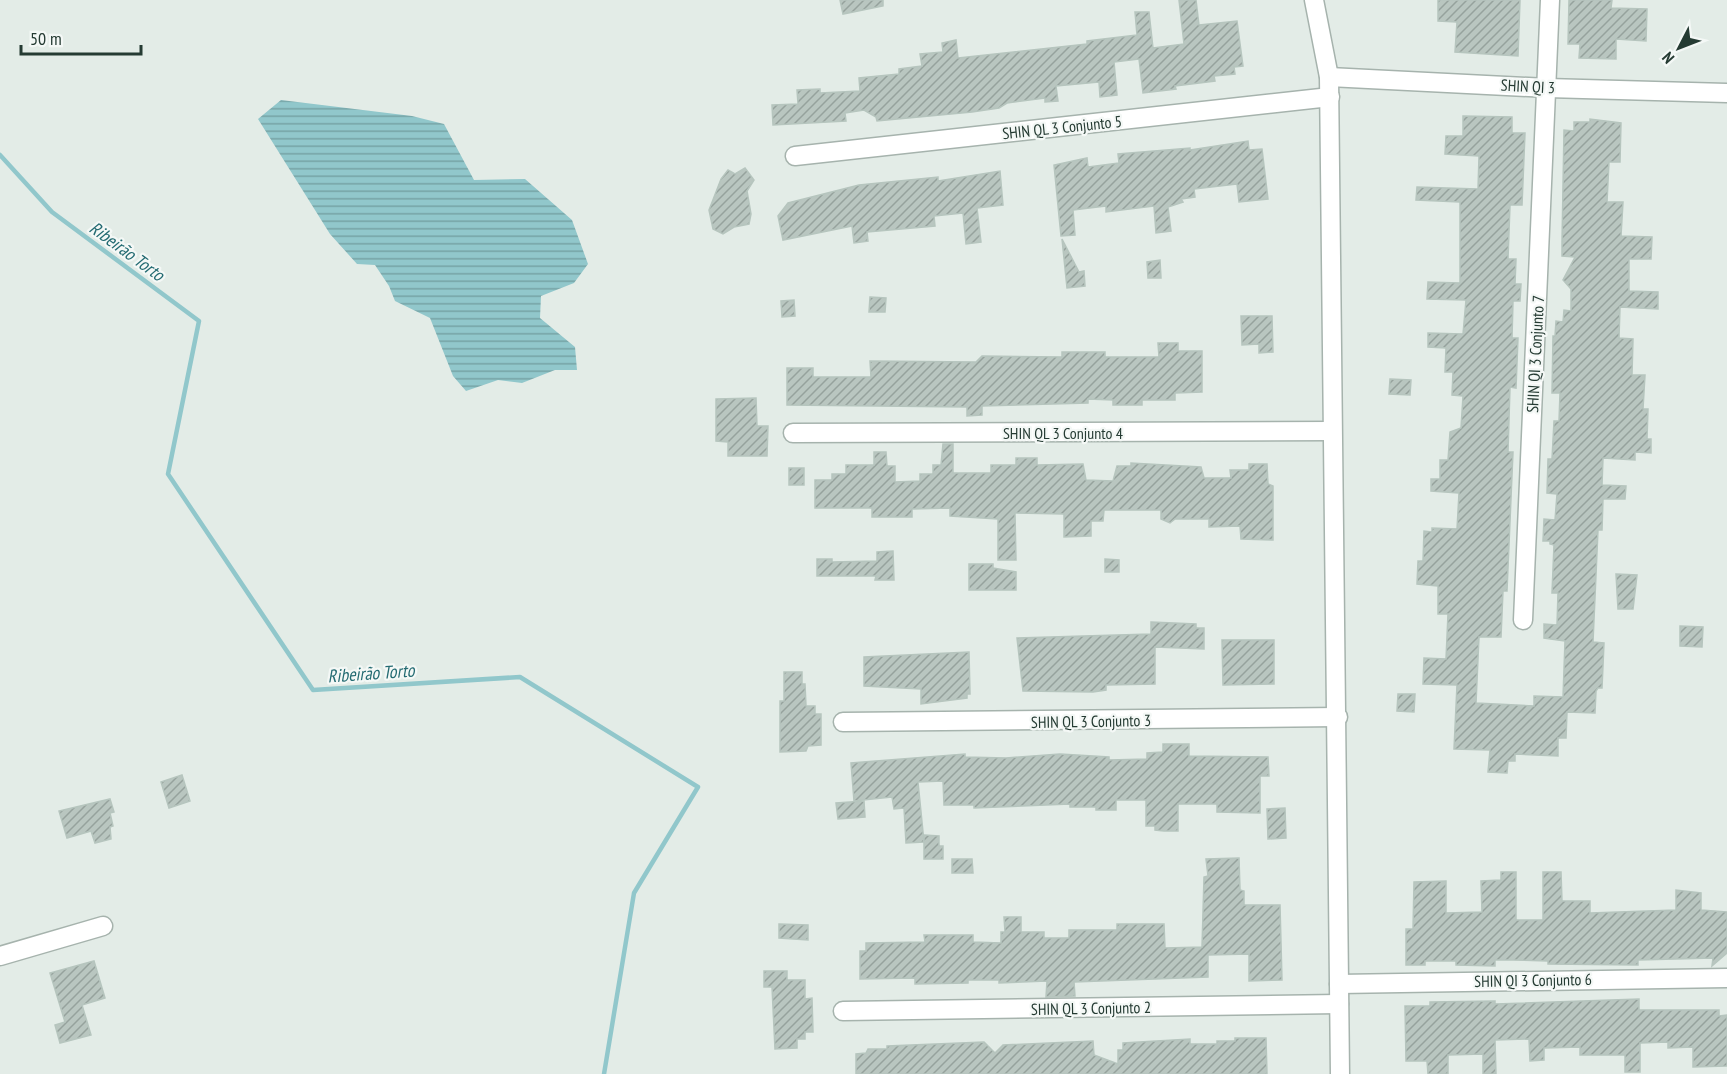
<svg xmlns="http://www.w3.org/2000/svg" width="1727" height="1074" font-family="'PT Sans Narrow',sans-serif">
<style>
.water{fill:url(#water-rules)}
.lines{fill:none;stroke-linecap:round;stroke-linejoin:round}
.stream{stroke:#91c7cb;stroke-width:4.5}
.building{fill:url(#building-hatch);stroke:#b6c5be;stroke-width:1.5}
.minor-casing{stroke:#a6b3ad;stroke-width:21}
.minor{stroke:#fff;stroke-width:18}
.labels{text-anchor:middle;dominant-baseline:central;stroke-width:4.5;stroke-linejoin:round;paint-order:stroke}
.street-label{font-size:16px;fill:#253b33;stroke:#f4f8f6}
.water-label{font-size:18px;font-style:italic;fill:#246b72;stroke:#f4f8f6}
</style>
<defs>
<pattern id="water-rules" width="6" height="5" patternUnits="userSpaceOnUse" patternTransform="scale(1.5)"><rect width="6" height="5" fill="#91c7cb"/><path d="M0 2.5h6" fill="none" stroke="#76a3a5"/></pattern>
<pattern id="building-hatch" width="6" height="6" patternUnits="userSpaceOnUse" patternTransform="scale(1.5)"><rect width="6" height="6" fill="#b9c6c0"/><path d="M-1 1l2-2M0 6l6-6M5 7l2-2" fill="none" stroke="#96a29d"/></pattern>
</defs>
<rect width="100%" height="100%" fill="#e3ece7"/>
<polygon class="water" points="281,100 412,116 444,124 474,180 525,179 572,220 588,264 574,283 541,296 540,318 575,347 577,370 555,370 522,383 498,380 466,391 453,376 430,318 395,301 389,286 375,265 357,264 330,234 258,119"/>
<g class="lines">
<polyline class="stream" points="0,155 52,212 199,321 168,474 313,690 520,677 698,787 634,893 604,1074"/>
</g>
<g class="building">
<polygon points="840,0 883,0 883,6 843,14"/>
<polygon points="1179,0 1196,0 1199,25 1237,21 1243,66 1234,67 1235,74 1214,76 1215,81 1175,86 1176,89 1143,93 1139,59 1114,62 1117,95 1100,97 1099,82 1056,86 1058,101 1045,102 1045,98 1007,103 999,108 972,112 877,121 876,117 864,110 845,113 846,121 773,125 772,105 798,104 797,90 820,89 820,93 860,91 859,78 899,74 899,69 922,66 920,54 943,52 942,43 956,40 958,58 1087,44 1087,41 1137,35 1135,12 1149,12 1153,48 1184,44"/>
<polygon points="1438,0 1520,0 1518,56 1455,52 1457,22 1438,21"/>
<polygon points="1569,0 1612,0 1611,8 1647,9 1646,41 1616,39 1616,59 1579,58 1580,44 1568,44"/>
<polygon points="1463,116 1512,117 1512,133 1525,133 1522,205 1510,205 1508,259 1516,259 1515,284 1521,284 1520,301 1513,301 1512,338 1518,338 1516,388 1510,387 1508,452 1513,452 1507,591 1503,591 1501,637 1479,637 1476,703 1534,706 1534,696 1563,697 1565,641 1544,638 1544,624 1557,625 1558,593 1552,593 1554,545 1550,544 1550,541 1543,541 1544,519 1555,520 1557,494 1547,493 1548,459 1552,459 1554,421 1559,421 1560,393 1552,393 1553,336 1555,336 1556,321 1563,322 1564,310 1571,311 1571,289 1563,280 1575,257 1562,256 1562,242 1564,130 1574,131 1574,122 1590,122 1590,119 1621,123 1620,162 1609,162 1607,202 1623,202 1621,236 1652,237 1651,259 1629,259 1629,291 1658,292 1658,309 1620,307 1619,338 1633,339 1632,375 1645,375 1643,409 1648,409 1647,439 1651,439 1651,453 1635,452 1635,460 1603,458 1602,485 1626,486 1625,499 1603,499 1602,530 1598,530 1593,642 1604,643 1602,688 1598,688 1596,691 1595,713 1567,712 1566,738 1558,738 1558,756 1515,754 1515,761 1508,761 1507,773 1488,772 1490,750 1454,749 1457,685 1423,684 1424,658 1446,659 1448,614 1438,614 1438,586 1417,584 1418,561 1423,561 1424,531 1432,532 1432,528 1457,529 1459,493 1431,491 1431,479 1440,479 1440,460 1448,460 1450,432 1461,428 1463,396 1452,395 1453,372 1445,372 1446,348 1428,347 1428,333 1463,334 1466,300 1427,299 1428,282 1460,283 1460,202 1416,200 1417,187 1478,189 1479,156 1445,154 1446,136 1463,136"/>
<polygon points="1248,141 1249,150 1262,149 1268,199 1239,202 1237,184 1194,189 1195,197 1181,199 1183,202 1168,207 1171,231 1156,233 1154,206 1106,212 1106,206 1073,210 1075,235 1061,236 1054,165 1087,158 1088,167 1119,163 1118,154 1190,148 1190,150"/>
<polygon points="745,168 754,180 747,191 751,214 749,224 734,227 723,234 713,229 709,210 721,179 728,170 735,174"/>
<polygon points="1000,171 1003,205 977,208 981,242 966,244 963,213 934,216 935,226 867,232 868,241 854,243 852,226 783,240 778,216 788,203 859,185 938,177 938,181"/>
<polygon points="1062,239 1079,272 1084,271 1085,286 1067,288"/>
<polygon points="1160,260 1161,278 1148,278 1147,262"/>
<polygon points="870,297 886,298 885,312 869,312"/>
<polygon points="794,300 795,316 782,317 781,301"/>
<polygon points="1241,316 1272,316 1273,352 1259,353 1259,344 1242,345"/>
<polygon points="1158,343 1178,343 1178,351 1202,351 1202,392 1175,393 1175,400 1142,400 1142,405 1113,405 1113,400 1088,399 1088,403 982,406 982,415 967,416 967,407 787,405 787,368 813,368 813,377 871,377 870,361 976,362 982,356 1062,357 1062,352 1105,352 1105,357 1159,357"/>
<polygon points="1390,379 1411,380 1410,395 1389,394"/>
<polygon points="756,398 757,426 768,426 767,456 728,456 728,442 716,441 716,399"/>
<polygon points="943,444 953,444 953,473 991,473 991,465 1016,465 1016,458 1037,458 1037,465 1083,464 1086,480 1113,481 1117,466 1131,466 1131,463 1201,467 1204,478 1231,478 1230,470 1249,470 1249,464 1267,464 1268,484 1273,486 1273,540 1241,539 1240,526 1209,527 1209,519 1175,519 1170,523 1161,519 1161,510 1104,510 1103,521 1091,521 1091,536 1064,537 1064,514 1015,513 1016,560 998,560 998,519 950,516 950,508 912,509 912,517 872,517 872,508 815,508 815,480 832,480 832,474 846,474 846,465 874,465 874,452 886,452 887,466 895,466 895,482 920,481 920,474 933,474 933,465 941,465"/>
<rect x="789" y="468" width="15" height="17"/>
<polygon points="893,551 894,580 875,580 876,576 817,576 817,559 832,559 832,562 877,561 877,552"/>
<polygon points="1105,559 1119,560 1119,572 1105,572"/>
<polygon points="969,564 993,564 993,568 1016,572 1016,590 969,590"/>
<polygon points="1616,574 1637,575 1633,609 1618,609"/>
<polygon points="1151,622 1196,624 1196,628 1204,628 1204,649 1155,647 1155,684 1106,685 1106,690 1093,692 1023,691 1017,638 1151,634"/>
<polygon points="1680,626 1703,627 1702,647 1680,646"/>
<polygon points="1222,640 1274,640 1274,684 1223,685"/>
<polygon points="969,652 970,694 967,694 967,698 921,704 921,689 864,686 864,657"/>
<polygon points="784,672 802,672 802,684 805,684 806,706 815,706 815,714 821,714 821,745 808,746 806,751 780,752 780,701 784,701"/>
<polygon points="1398,694 1415,694 1414,712 1397,711"/>
<polygon points="1163,744 1189,744 1189,756 1268,757 1269,776 1260,776 1260,813 1217,812 1217,804 1178,804 1178,831 1164,831 1155,830 1155,826 1146,826 1146,800 1116,800 1116,810 1096,810 1096,807 1070,807 1070,804 974,808 974,805 944,805 943,781 918,782 924,842 906,843 904,808 894,809 892,797 854,801 851,763 965,754 965,757 1006,758 1060,754 1109,757 1109,760 1147,759 1147,753 1163,752"/>
<polygon points="182,775 190,801 169,808 161,782"/>
<polygon points="110,799 114,812 110,813 113,826 110,827 111,839 95,843 91,831 67,838 59,811"/>
<polygon points="864,801 865,817 838,819 836,803"/>
<polygon points="1285,808 1286,838 1268,839 1267,809"/>
<polygon points="924,835 939,836 939,846 943,846 943,859 924,859"/>
<polygon points="1239,858 1240,890 1244,891 1244,905 1280,905 1282,980 1249,981 1249,954 1208,955 1208,977 1074,982 1075,996 1046,997 1047,981 999,983 999,980 968,980 968,983 915,984 915,978 860,979 860,951 866,951 866,943 925,942 924,935 973,935 973,942 1001,943 1001,932 1005,932 1004,917 1021,917 1021,932 1044,932 1044,938 1069,938 1069,930 1117,930 1117,924 1164,924 1165,948 1202,947 1204,877 1208,876 1206,859"/>
<polygon points="952,859 972,859 973,873 952,873"/>
<polygon points="1501,872 1516,872 1516,920 1543,920 1543,872 1561,872 1562,901 1590,901 1590,913 1676,910 1676,890 1701,893 1701,910 1727,912 1727,953 1712,966 1713,958 1638,960 1638,965 1548,964 1548,961 1513,960 1495,960 1495,966 1456,965 1456,961 1425,961 1425,965 1406,965 1406,929 1413,929 1414,882 1446,881 1446,913 1482,912 1481,881 1501,880"/>
<polygon points="779,924 808,925 808,940 779,938"/>
<polygon points="94,961 105,998 82,1005 91,1035 60,1043 55,1025 65,1022 50,973"/>
<polygon points="764,971 787,971 787,980 805,980 805,999 812,998 813,1032 805,1032 805,1039 797,1039 797,1048 775,1049 772,987 764,987"/>
<polygon points="1639,999 1639,1010 1719,1010 1719,1016 1727,1015 1727,1066 1693,1067 1693,1047 1668,1048 1668,1042 1640,1043 1640,1072 1625,1072 1625,1055 1580,1055 1580,1047 1544,1048 1544,1060 1530,1061 1529,1039 1495,1040 1496,1074 1483,1074 1483,1054 1448,1055 1448,1074 1428,1074 1427,1061 1406,1061 1405,1006 1430,1006 1430,1002 1495,1001 1495,1004"/>
<polygon points="1235,1038 1266,1038 1267,1074 856,1074 856,1054 866,1053 868,1049 887,1049 887,1046 984,1042 995,1053 1003,1045 1093,1041 1094,1055 1118,1064 1118,1050 1123,1050 1123,1043 1190,1039 1190,1044 1217,1044 1217,1041 1235,1041"/>
</g>
<g class="lines">
<g class="minor-casing">
<g id="minor">
<polyline points="1314,0 1329,77 1340,1074"/>
<polyline points="1329,77 1547,88 1727,93"/>
<polyline points="795,156 1330,97"/>
<polyline points="793,433 1332,431"/>
<polyline points="1523,620 1550,0"/>
<polyline points="843,722 1338,717"/>
<polyline points="0,956 103,926"/>
<polyline points="1339,984 1727,978"/>
<polyline points="843,1011 1339,1004"/>
</g>
</g>
<use href="#minor" class="minor"/>
</g>
<g class="labels">
<g class="street-label">
<text transform="translate(1528 86) rotate(3)">SHIN QI 3</text>
<text transform="translate(1062 127) rotate(-6)">SHIN QL 3 Conjunto 5</text>
<text transform="translate(1535 354) rotate(-87)">SHIN QI 3 Conjunto 7</text>
<text x="1063" y="433">SHIN QL 3 Conjunto 4</text>
<text transform="translate(1091 721) rotate(-1)">SHIN QL 3 Conjunto 3</text>
<text transform="translate(1533 980) rotate(-1)">SHIN QI 3 Conjunto 6</text>
<text transform="translate(1091 1008) rotate(-1)">SHIN QL 3 Conjunto 2</text>
</g>
<g class="water-label">
<text transform="translate(127 251) rotate(36)">Ribeirão Torto</text>
<text transform="translate(371 673) rotate(-4)">Ribeirão Torto</text>
</g>
</g>
<g transform="translate(1679 48) rotate(228)" stroke="#f4f8f6" stroke-width="4.5" paint-order="stroke">
<path d="M0-4.5L10 22L0 15L-10 22Z" fill="#253b33"/>
<text y="-9" font-size="16" font-weight="bold" text-anchor="middle" fill="#253b33">N</text>
</g>
<path d="M21 45v9h120v-9" fill="none" stroke="#253b33" stroke-width="3"/>
<text x="30" y="45" font-size="18" fill="#253b33" stroke="#f4f8f6" stroke-width="4.5" paint-order="stroke">50 m</text>
</svg>
